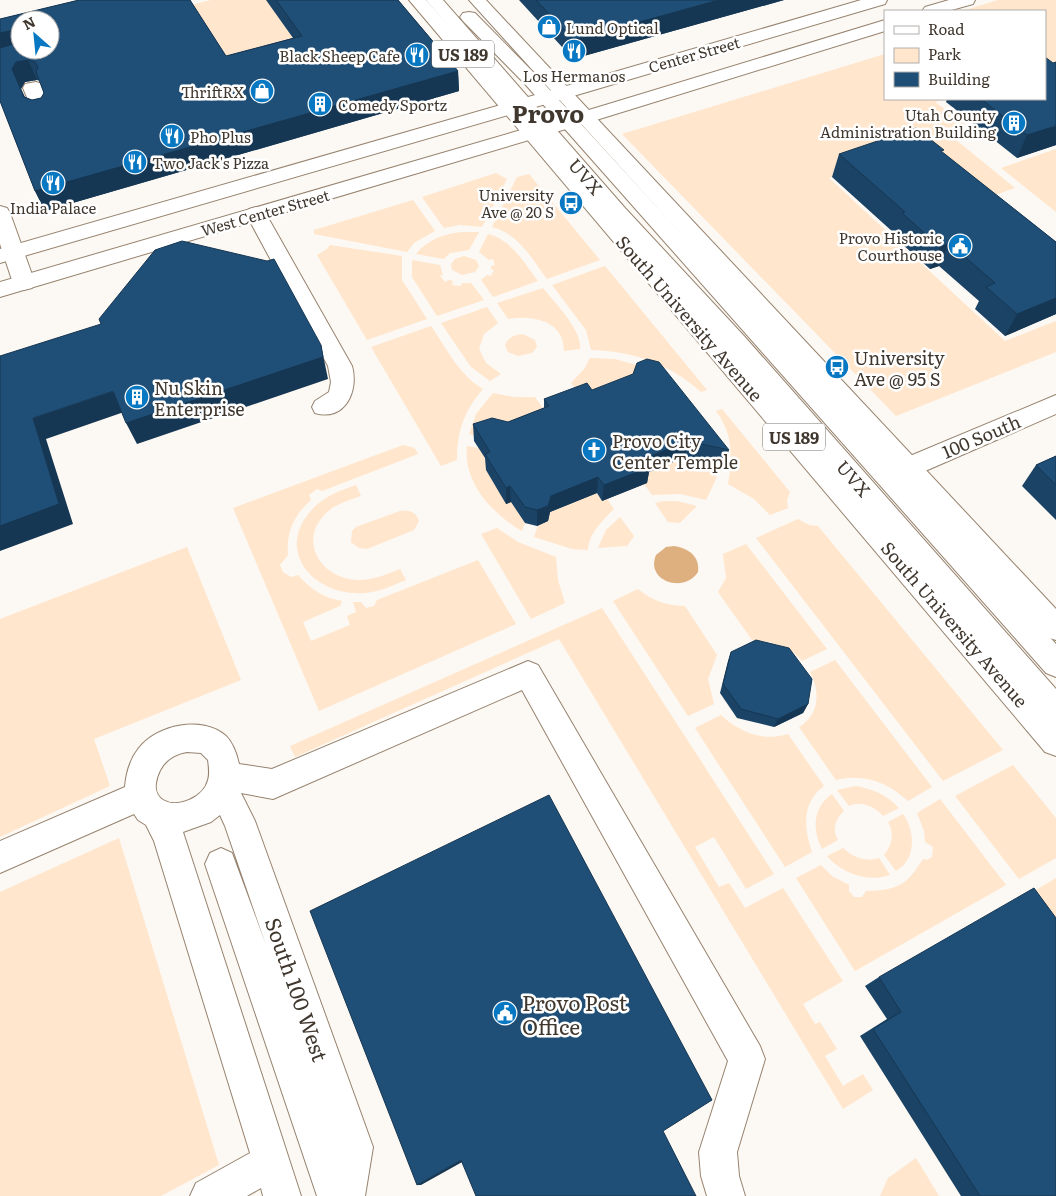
<svg xmlns="http://www.w3.org/2000/svg" width="1056" height="1196" font-family="Literata,serif">
<style>
.green{fill:#ffe6cc}
.water{fill:#deb07f}
.lines{fill:none;stroke-linecap:round;stroke-linejoin:round}
.minor-casing{stroke:#96836f;stroke-width:2}
.major-casing{stroke:#96836f;stroke-width:2}
.highway-casing{stroke:#96836f;stroke-width:2}
.minor{fill:#fff;fill-rule:evenodd}
.major{fill:#fff;fill-rule:evenodd}
.highway{fill:#fff;fill-rule:evenodd}
.wall{fill:#1b4365;fill-rule:evenodd}
.shaded-wall{fill:#163753}
.building{fill:#1f4e76;stroke:#163753;fill-rule:evenodd}
.labels{text-anchor:middle;dominant-baseline:central;stroke-width:5;stroke-linejoin:round;paint-order:stroke}
.far-poi-label{font-size:15px;fill:#40382f;stroke:#fff;text-anchor:end}
.far-street-label{font-size:15px;fill:#40382f;stroke:#fff}
.shield{fill:#fff;stroke:#79746d;stroke-width:1}
.shield-label{font-size:16px;font-weight:bold;fill:#40382f}
.street-label{font-size:18px;fill:#40382f;stroke:#fff}
.poi-label{font-size:18px;fill:#40382f;stroke:#fff;text-anchor:start}
.near-street-label{font-size:21px;fill:#40382f;stroke:#fff}
.near-poi-label{font-size:21px;fill:#40382f;stroke:#fff;text-anchor:start}
.far-town-label{font-size:24px;font-weight:bold;fill:#40382f;stroke:#fff}
</style>
<rect width="100%" height="100%" fill="#fcf8f3"/>
<g class="green">
<polygon points="211,0 267,0 312,65 225,79 187,6"/>
<polygon points="998,0 1056,0 1056,69 1045,66 1045,11 962,11"/>
<polygon points="885,54 885,99 945,99 935,102 965,124 944,130 1015,188 978,201 914,149 829,178 1005,341 1056,321 1056,352 896,416 622,134"/>
<polygon points="1056,149 1056,212 1001,168"/>
<polygon points="496,173 507,179 482,227 460,225 444,228 422,197"/>
<path d="M529,174L600,260L547,279C531,258 519,234 492,227L517,177Z"/>
<polygon points="413,200 435,231 414,243 407,252 314,234 314,230"/>
<path d="M464,232H479L469,250L450,253L444,259L416,254C428,239 446,233 464,232Z"/>
<path d="M488,234C512,240 524,263 538,281L493,297L481,280L487,275L491,276L494,270L491,269V266L495,265L493,259L489,260L479,252Z"/>
<polygon points="330,245 402,256 402,280 427,319 367,340 317,255 327,249"/>
<polygon points="464,256 476,260 479,266 475,272 462,275 452,270 451,264 455,259"/>
<polygon points="412,260 440,265 443,275 440,276 445,282 449,280 453,281 452,285 461,286 462,283 471,283 484,300 437,316 412,277"/>
<path d="M605,266L707,390L701,392C670,364 633,351 591,350L586,330L552,285Z"/>
<path d="M543,288C554,302 583,331 580,349L564,351C564,320 532,315 508,319L497,303Z"/>
<polygon points="487,307 498,323 484,334 479,349 486,363 501,374 490,381 471,367 441,323"/>
<path d="M431,326C447,349 459,375 483,389C464,411 457,431 457,460L441,466L371,347Z"/>
<path d="M523,334L535,340L537,347L532,353L518,356L508,352L505,345C508,337 515,335 523,334Z"/>
<polygon points="590,358 615,359 647,368 584,400 571,383 584,369"/>
<polygon points="493,393 514,397 535,397 547,414 482,438 469,434 476,414"/>
<path d="M722,409L790,492L787,500L788,508L770,515L754,499L728,484C733,457 733,434 716,411Z"/>
<path d="M403,445L415,448L418,454L322,491L317,489L309,495L311,500C294,515 286,532 288,555L280,565L283,572L291,577L298,575C310,589 324,598 342,601L340,606L303,622L311,641L350,625L347,616L356,612L353,602H361L366,608L374,606L377,600L478,560L516,624L319,711L233,508Z"/>
<path d="M467,446L479,448L520,498L518,513L525,523L522,531C493,514 463,483 467,446Z"/>
<polygon points="685,457 719,461 716,479 706,500 680,494 652,495 644,484 641,475"/>
<path d="M356,485L361,496C350,500 336,504 327,512C296,541 322,580 359,580C374,580 387,574 400,569L406,580C389,587 373,595 354,593C311,591 277,550 310,512C322,497 339,491 356,485Z"/>
<path d="M597,493L602,501L607,499L614,509C602,521 589,533 588,550L572,549L534,537L538,525L548,521L550,512Z"/>
<polygon points="664,501 677,501 697,506 680,523 668,522 655,503"/>
<path d="M400,511C409,509 416,512 419,521L414,530L367,549L359,548L351,542L352,531L356,527Z"/>
<polygon points="620,517 634,536 627,546 598,548 606,530"/>
<polygon points="798,519 809,525 818,526 1003,750 943,781 756,538"/>
<polygon points="497,528 518,542 556,557 558,580 565,603 531,619 481,534"/>
<path d="M746,544L827,649L802,661C791,646 770,641 752,640L718,592L726,578L723,554Z"/>
<polygon points="187,547 241,680 94,739 110,786 0,837 0,619"/>
<path d="M638,589C653,601 667,606 685,606L717,655L708,679L714,704L688,716L613,601Z"/>
<polygon points="602,608 774,874 746,889 714,837 695,847 719,887 729,883 745,908 783,888 843,981 803,1004 815,1024 820,1022 837,1049 825,1056 843,1086 863,1074 873,1090 843,1109 559,639 295,757 290,746"/>
<path d="M835,660L932,787L908,801C888,782 863,773 836,780L799,727C819,715 821,692 810,672Z"/>
<path d="M721,715C739,732 763,742 788,734L824,786C801,803 804,828 812,852L785,867L695,728Z"/>
<polygon points="1013,765 1056,818 1056,858 1019,879 955,796"/>
<path d="M856,786C873,789 887,795 899,808L883,816C876,807 860,800 849,806L837,790Z"/>
<path d="M832,794L844,811C835,819 832,830 838,840L822,849C812,829 813,807 832,794Z"/>
<path d="M940,799L1006,885L855,971L796,878L821,865L832,876L849,885V891L854,897H862L866,891C898,890 906,886 923,859L927,860L932,857L933,847L925,842L924,831L917,813Z"/>
<path d="M903,814C915,831 917,859 896,871L884,855C892,845 895,833 888,822Z"/>
<polygon points="119,838 219,1165 161,1196 0,1196 0,892"/>
<path d="M843,848C854,858 865,862 879,858L890,875C868,883 841,873 827,856Z"/>
<polygon points="1056,878 1056,917 1052,920 1031,893"/>
<polygon points="916,1158 939,1196 880,1196 888,1178"/>
</g>
<path class="water" d="M674,546C688,548 700,556 698,572C684,594 645,581 656,555L666,547Z"/>
<g class="lines">
<g class="minor-casing">
<g id="minor">
<polygon points="426,0 443,0 625,208 744,336 1056,689 1056,723 1046,719 728,348 611,218"/>
<polygon points="861,0 887,0 885,4 570,97 563,99 556,97 554,93 556,89"/>
<polygon points="949,0 975,0 973,4 948,11 922,11 925,7"/>
<polygon points="469,12 475,13 537,76 895,467 898,461 1056,395 1056,414 916,475 907,478 903,477 1056,644 1056,677 1046,673 525,84 463,21 460,17 463,13"/>
<polygon points="885,20 885,31 593,121 586,123 579,121 577,117 579,113"/>
<polygon points="36,82 43,84 45,88 43,92 51,112 49,116 42,118 35,116 23,88 25,84"/>
<polygon points="0,206 7,208 10,213 35,283 32,288 24,290 16,288 13,283 0,244"/>
<path d="M256,207L263,209L266,214L352,366C359,391 345,422 315,413L312,407L315,401L329,392L331,382L328,366L246,214L249,209Z"/>
<path d="M528,661L538,665L760,1046L765,1059L737,1152L739,1176L745,1196H707L701,1176L699,1152L728,1061L522,690L273,799L241,793L255,821L373,1147L365,1196H317L205,864L210,853L221,848L232,853L266,945L225,826L220,815L211,822L183,832L301,1196H263L261,1188L247,1196H190L196,1183L250,1153L154,841L146,825L138,820L134,814L0,873V841L125,787C126,774 130,759 139,748C157,725 202,715 226,736C233,743 237,755 239,764L272,769ZM187,752L201,753L208,760C209,767 210,774 208,780C204,797 178,809 163,800C157,796 155,789 156,783C159,766 169,755 187,752Z"/>
</g>
</g>
<g class="major-casing">
<g id="major">
<polygon points="563,87 570,89 572,93 570,97 0,263 0,249"/>
<polygon points="586,111 593,113 595,117 593,121 0,297 0,282"/>
</g>
</g>
<g class="highway-casing">
<g id="highway">
<polygon points="409,0 426,0 1056,720 1056,756 1045,752"/>
<polygon points="469,0 486,0 1056,609 1056,640 1046,637"/>
</g>
</g>
<use href="#minor" class="minor"/>
<use href="#major" class="major"/>
<use href="#highway" class="highway"/>
</g>
<g class="wall">
<path d="M79,0H190L226,56L293,38L266,0H398L458,71L459,91L45,211L35,191L0,101V19ZM20,20H50V50H20ZM37,80L40,81L44,93L41,98L32,100L25,97L21,89L25,82Z"/>
<polygon points="519,0 784,0 573,59"/>
<polygon points="947,99 1045,99 1056,145 1017,158 946,102"/>
<polygon points="943,153 1056,242 1056,314 1005,336 975,309 979,301 939,266 930,269 893,236 894,233 832,177 839,154"/>
<polygon points="592,390 729,450 724,466 685,457 649,472 647,483 602,501 597,493 550,512 548,521 537,526 525,523 511,502 506,504 486,470 485,458 474,441 473,424 508,422 544,408 544,399"/>
<polygon points="1056,456 1056,520 1022,486 1036,465"/>
<polygon points="731,652 808,704 803,713 774,727 737,718 720,693 728,661"/>
<polygon points="879,977 1056,1196 961,1196 860,1036 887,1019 865,986"/>
</g>
<g class="shaded-wall">
<polygon points="719,0 784,0 573,59 574,40"/>
<polygon points="14,30 20,45 0,55 0,33"/>
<polygon points="28,60 37,80 25,82 21,89 33,117 12,69 16,62"/>
<polygon points="458,71 459,91 45,211 35,191"/>
<polygon points="1056,126 1056,145 1017,158 1027,135"/>
<polygon points="949,243 939,266 930,269 940,247"/>
<polygon points="1056,298 1056,314 1005,336 1017,314"/>
<polygon points="321,345 328,379 137,444 126,423"/>
<polygon points="113,391 124,412 46,439 73,524 0,551 0,526 33,418"/>
<polygon points="688,441 685,457 649,472 647,483 602,501 604,485 643,459"/>
<polygon points="598,477 597,493 550,512 548,521 537,526 537,510 551,496"/>
<polygon points="510,486 511,502 506,504 506,488"/>
<polygon points="808,704 803,713 774,727 778,719"/>
<polygon points="461,1160 464,1161 421,1185 417,1185"/>
</g>
<g class="building">
<path d="M79,0H190L226,56L302,36L276,0H398L458,71L35,191L0,101V48L20,42V50H50V20H20V32L14,30L0,33V19ZM28,60L35,62L38,67L36,72L44,93L41,98L32,100L24,97L12,69L16,62Z"/>
<polygon points="536,0 719,0 574,40"/>
<polygon points="1045,57 1053,63 1056,62 1056,126 1027,135 981,99 1045,99"/>
<polygon points="916,128 944,150 941,151 1056,242 1056,298 1017,314 986,287 995,283 949,243 940,247 902,213 905,212 839,154"/>
<polygon points="182,241 267,261 274,259 321,345 323,357 126,423 113,391 33,418 59,504 0,526 0,356 101,324 99,319 155,250"/>
<polygon points="647,359 659,362 729,450 688,441 643,459 650,467 604,485 598,477 551,496 548,506 537,510 525,507 510,486 506,488 485,454 490,452 473,424 492,418 508,422 549,406 544,399 587,383 592,390 633,374 637,363"/>
<polygon points="1056,456 1056,485 1036,465"/>
<polygon points="756,640 789,648 812,679 808,704 778,719 741,709 723,684 731,652"/>
<polygon points="549,795 712,1100 663,1131 696,1196 476,1196 461,1160 417,1185 310,911"/>
<polygon points="1034,888 1056,918 1056,1196 980,1196 873,1029 901,1012 879,977"/>
</g>
<defs>
<g id="shop-disc" transform="scale(1.25)"><circle r="9.5" fill="#0878c2" stroke="#fff"/><path d="M-5-2.5h2.3a2.7 3.5 0 0 1 5.4 0H5L5.5 6h-11ZM-1.5-2.5h3a1.5 2.3 0 0 0-3 0Z" fill="#fff"/></g>
<g id="restaurant-disc" transform="scale(1.25)"><circle r="9.5" fill="#0878c2" stroke="#fff"/><path d="M-5-6h1v4h1v-4h1v4h1v-4h1v5L-1.5 .5V6h-2V.5L-5-1ZM5-6V6H3V1.5H1.5Q1.5-4 5-6Z" fill="#fff"/></g>
<g id="building-disc" transform="scale(1.25)"><circle r="9.5" fill="#0878c2" stroke="#fff"/><path d="M-4-6H4V6H1V3H-1V6H-4ZM-2.5-4.3h1.7v1.8h-1.7ZM.8-4.3h1.7v1.8H.8ZM-2.5-1h1.7V.8h-1.7ZM.8-1h1.7V.8H.8Z" fill="#fff"/></g>
<g id="bus-disc" transform="scale(1.25)"><circle r="9.5" fill="#0878c2" stroke="#fff"/><path d="M-5-6H5V4H4V6H2V4H-2V6H-4V4H-5ZM-3.5-4V0h7V-4ZM-3.5 1.2v1.5H-2V1.2ZM2 1.2v1.5H3.5V1.2Z" fill="#fff"/></g>
<g id="civic-disc" transform="scale(1.25)"><circle r="9.5" fill="#0878c2" stroke="#fff"/><path d="M-.6-6.5H3V-4.5H.6V-3L4-1V1h2V6H-6V1h2V-1L-.6-3ZM-1.2 2.5V6h2.4V2.5Z" fill="#fff"/></g>
<g id="church-disc" transform="scale(1.25)"><circle r="9.5" fill="#0878c2" stroke="#fff"/><path d="M-1.2-6h2.4v3.5h3.3v2.4h-3.3V6h-2.4V-.1h-3.3v-2.4h3.3Z" fill="#fff"/></g>
</defs>
<g fill-rule="evenodd">
<use href="#shop-disc" x="549" y="27"/>
<use href="#restaurant-disc" x="574" y="51"/>
<use href="#restaurant-disc" x="417" y="55"/>
<use href="#shop-disc" x="262" y="91"/>
<use href="#building-disc" x="320" y="104"/>
<use href="#building-disc" x="1014" y="123"/>
<use href="#restaurant-disc" x="172" y="136"/>
<use href="#restaurant-disc" x="135" y="162"/>
<use href="#restaurant-disc" x="53" y="183"/>
<use href="#bus-disc" x="571" y="203"/>
<use href="#civic-disc" x="960" y="246"/>
<use href="#bus-disc" x="837" y="367"/>
<use href="#building-disc" x="137" y="397"/>
<use href="#church-disc" x="594" y="450"/>
<use href="#civic-disc" x="505" y="1013"/>
</g>
<g class="labels">
<g class="far-poi-label">
<text x="566" y="27" text-anchor="start">Lund Optical</text>
<text x="400" y="55">Black Sheep Cafe</text>
<text x="574" y="75" text-anchor="middle">Los Hermanos</text>
<text x="244" y="91">ThriftRX</text>
<text x="338" y="104" text-anchor="start">Comedy Sportz</text>
<text x="996" y="114">Utah County<tspan x="996" dy="17">Administration Building</tspan></text>
<text x="190" y="136" text-anchor="start">Pho Plus</text>
<text x="152" y="162" text-anchor="start">Two Jack's Pizza</text>
<text x="554" y="194">University<tspan x="554" dy="17">Ave @ 20 S</tspan></text>
<text x="53" y="207" text-anchor="middle">India Palace</text>
<text x="942" y="237">Provo Historic<tspan x="942" dy="17">Courthouse</tspan></text>
</g>
<g class="far-street-label">
<text transform="translate(694 54) rotate(-16)">Center Street</text>
<text transform="translate(265 212) rotate(-16)">West Center Street</text>
</g>
<g class="shield">
<rect x="432" y="40.5" width="62" height="27" rx="4"/>
<rect x="763" y="423.5" width="62" height="27" rx="4"/>
</g>
<g class="shield-label">
<text x="463" y="54">US 189</text>
<text x="794" y="437">US 189</text>
</g>
<g class="street-label">
<text transform="translate(586 176) rotate(49)">UVX</text>
<text transform="translate(690 318) rotate(49)">South University Avenue</text>
<text transform="translate(981 436) rotate(-23)">100 South</text>
<text transform="translate(854 478) rotate(49)">UVX</text>
<text transform="translate(955 624) rotate(49)">South University Avenue</text>
</g>
<g class="poi-label">
<text x="854" y="357">University<tspan x="854" dy="21">Ave @ 95 S</tspan></text>
<text x="154" y="387">Nu Skin<tspan x="154" dy="21">Enterprise</tspan></text>
<text x="612" y="440">Provo City<tspan x="612" dy="21">Center Temple</tspan></text>
</g>
<g class="near-street-label">
<text transform="translate(298 989) rotate(71)">South 100 West</text>
</g>
<g class="near-poi-label">
<text x="522" y="1001">Provo Post<tspan x="522" dy="24">Office</tspan></text>
</g>
<g class="far-town-label">
<text x="548" y="112">Provo</text>
</g>
</g>
<rect x="884" y="10" width="162" height="90" fill="#ffffff" stroke="#b3afac"/>
<rect x="894" y="26" width="25" height="8" fill="#ffffff" stroke="#b3afac"/>
<text x="928" y="35" font-size="15" fill="#40382f">Road</text>
<rect x="894" y="48" width="25" height="15" fill="#ffe6cc" stroke="#b3afac"/>
<text x="928" y="60" font-size="15" fill="#40382f">Park</text>
<rect x="894" y="72" width="25" height="15" fill="#1f4e76" stroke="#b3afac"/>
<text x="928" y="85" font-size="15" fill="#40382f">Building</text>
<g transform="translate(35 35) rotate(333)"><circle r="24" fill="#ffffff" stroke="#b3afac"/>
<path d="M0-4L9 19L0 12L-9 19Z" fill="#0878c2"/>
<text y="-8" font-size="14" font-weight="bold" text-anchor="middle" fill="#40382f">N</text>
</g>
</svg>
